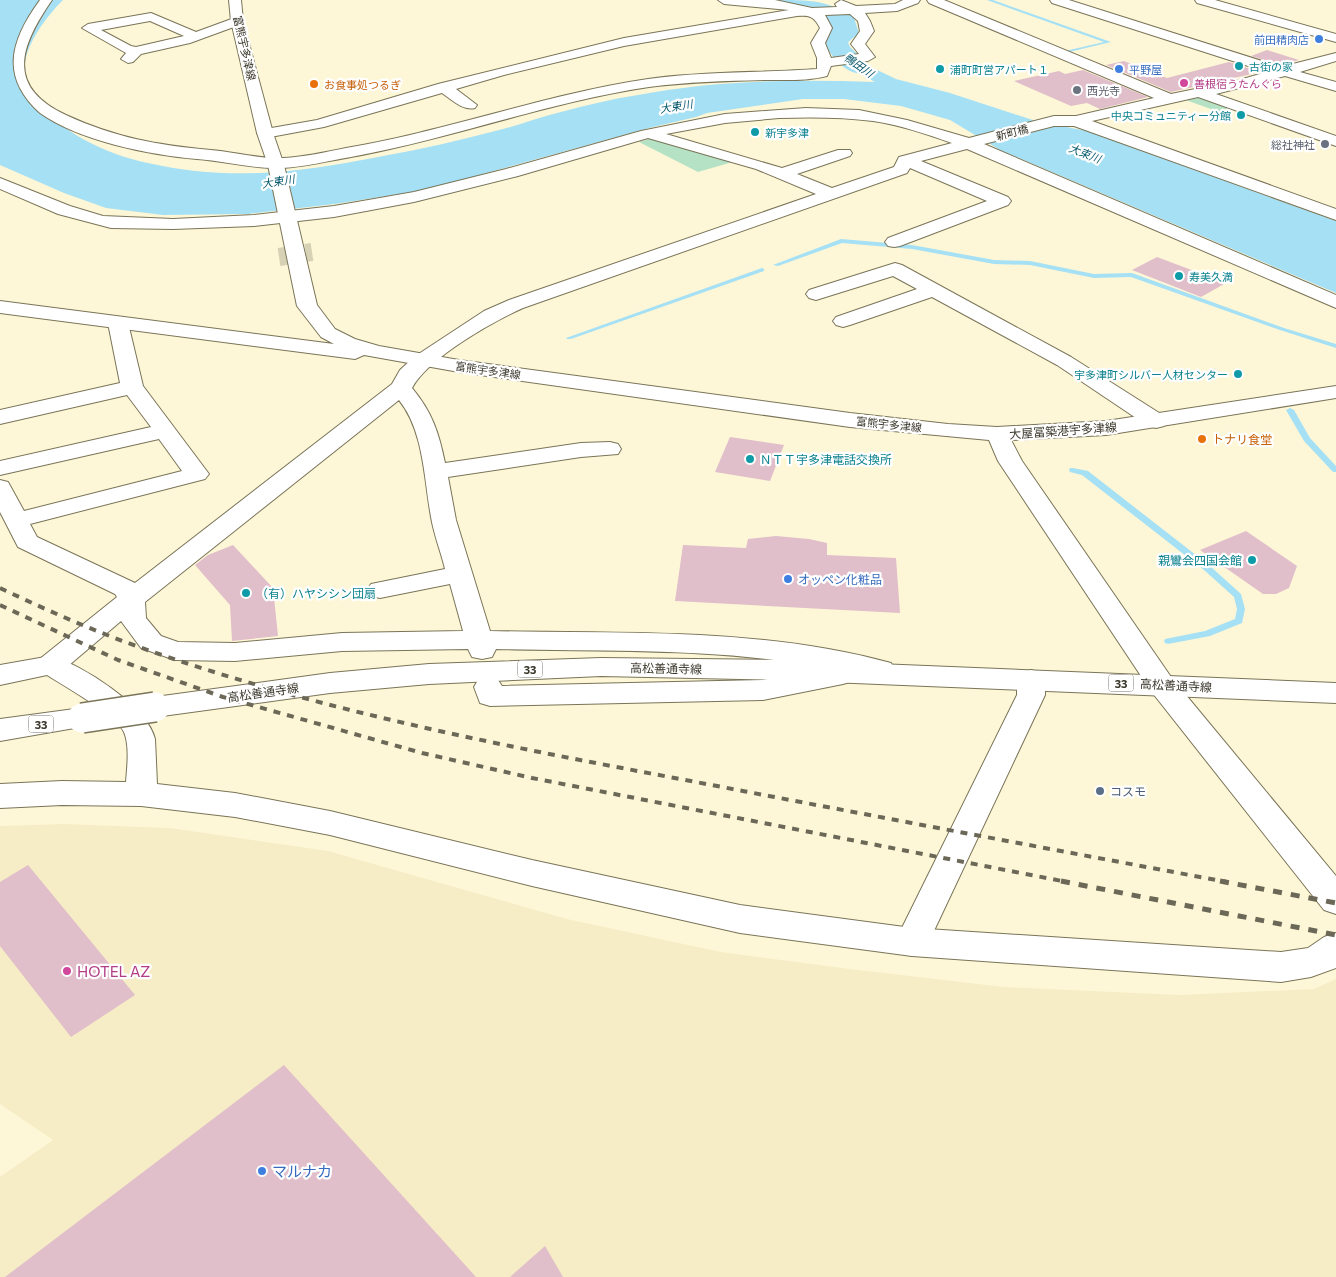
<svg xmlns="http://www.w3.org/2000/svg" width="1336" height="1277" font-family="Commissioner,'Noto Sans JP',sans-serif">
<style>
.built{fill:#f6edc6}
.green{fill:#b5e2c4}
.water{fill:#a6e0f4}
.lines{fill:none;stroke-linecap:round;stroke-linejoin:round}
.stream{fill:#a6e0f4;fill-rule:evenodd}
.river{fill:#a6e0f4;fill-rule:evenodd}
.building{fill:#e0beca}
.street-tunnel{stroke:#d7d1b5;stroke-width:18;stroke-dasharray:18 9;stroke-linecap:butt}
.street-casing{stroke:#7a7458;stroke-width:2}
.secondary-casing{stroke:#7a7458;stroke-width:2}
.primary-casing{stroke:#7a7458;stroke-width:2}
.street{fill:#fff;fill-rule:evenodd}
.secondary{fill:#fff;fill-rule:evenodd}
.primary{fill:#fff;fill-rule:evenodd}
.rail-far1{stroke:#6c6857;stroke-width:4;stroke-dasharray:7 7;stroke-linecap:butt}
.rail{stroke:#6c6857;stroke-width:5;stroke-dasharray:9 9;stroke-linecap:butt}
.primary-bridge-casing{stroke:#7a7458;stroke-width:32;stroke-linecap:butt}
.primary-bridge{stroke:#fff;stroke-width:29}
.shop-dot{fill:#3f7fe0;stroke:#fff;stroke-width:2}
.culture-dot{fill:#0f9aa8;stroke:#fff;stroke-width:2}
.hotel-dot{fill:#d1479c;stroke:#fff;stroke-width:2}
.food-dot{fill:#e8710a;stroke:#fff;stroke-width:2}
.worship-dot{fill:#6b7280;stroke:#fff;stroke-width:2}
.service-dot{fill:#5c6f8a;stroke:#fff;stroke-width:2}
.labels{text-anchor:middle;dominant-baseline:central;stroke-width:4.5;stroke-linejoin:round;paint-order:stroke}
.far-shop-label{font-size:11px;fill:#366cbe;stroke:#fff;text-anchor:end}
.far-street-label{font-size:11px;fill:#3a372b;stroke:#fff}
.far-water-label{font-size:11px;font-style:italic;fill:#07586d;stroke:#fff}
.far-culture-label{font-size:11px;fill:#0d838f;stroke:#fff;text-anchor:start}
.far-hotel-label{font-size:11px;fill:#b23c85;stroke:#fff;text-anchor:start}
.far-food-label{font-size:11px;fill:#c56008;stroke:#fff;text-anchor:start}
.far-worship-label{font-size:11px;fill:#5b616d;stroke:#fff;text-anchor:start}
.shield{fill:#fff;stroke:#75736b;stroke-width:1}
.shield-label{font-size:11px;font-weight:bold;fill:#3a372b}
.street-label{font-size:12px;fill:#3a372b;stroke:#fff}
.food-label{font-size:12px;fill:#c56008;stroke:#fff;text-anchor:start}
.culture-label{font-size:12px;fill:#0d838f;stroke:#fff;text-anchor:start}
.shop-label{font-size:12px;fill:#366cbe;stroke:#fff;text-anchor:start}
.service-label{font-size:12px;fill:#4e5e75;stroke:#fff;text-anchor:start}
.near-hotel-label{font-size:15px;fill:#b23c85;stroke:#fff;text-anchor:start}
.near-shop-label{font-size:15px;fill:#366cbe;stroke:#fff;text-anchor:start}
</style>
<rect width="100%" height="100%" fill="#fef7d7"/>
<polygon class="built" points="64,824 170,828 328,851 567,919 721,952 850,969 1004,987 1178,995 1314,989 1336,979 1336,1277 0,1277 0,1177 53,1140 0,1104 0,826"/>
<g class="green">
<polygon points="1190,97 1202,98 1236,108 1222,113 1183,99"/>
<polygon points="652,138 736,161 698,172 639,142"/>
</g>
<path class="water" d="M0,0H63C40,23 7,68 34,100C63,133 105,154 148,163C232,182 301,172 383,156C422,149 461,140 499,130C520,125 540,117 561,112C586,105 612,99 638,95C716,80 796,79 875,82L843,64L828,46L830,31L822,16L853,15L859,33L847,43L849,51L873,68L896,79L950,93L1036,121L1087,131L1336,221V293L1000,150L950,120L901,106L844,99H803L707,113L696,117L649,128L425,190L335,204L248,214L163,215L106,208L64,193L0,165Z"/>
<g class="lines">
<g class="stream">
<polygon points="987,0 993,0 1111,42 1065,53 1065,51 1104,42"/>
<polygon points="841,239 912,245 994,260 1030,261 1094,274 1132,273 1284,328 1336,344 1336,348 1280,330 1131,277 1094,278 1030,265 994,264 912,249 842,243 778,266 773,265"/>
<polygon points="762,268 764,269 764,271 571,339 567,339 566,338"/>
<polygon points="1290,408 1294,410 1310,438 1336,466 1336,472 1333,472 1304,441 1286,410"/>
<polygon points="1070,468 1073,468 1088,471 1210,566 1241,594 1245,609 1242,623 1210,636 1168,644 1165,643 1164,641 1165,639 1205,631 1235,619 1237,609 1234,597 1204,570 1082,475 1070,472 1069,470"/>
</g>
<path class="river" d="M780,0C813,0 841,0 857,29L848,42L850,47L872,68L869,73C849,78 832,59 824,42L833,29C826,10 801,9 783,5Z"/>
</g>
<g class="building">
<polygon points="1267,50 1299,60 1281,65 1251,56"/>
<polygon points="1124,61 1167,78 1229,62 1261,72 1171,92 1106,65"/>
<polygon points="1083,70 1148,97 1100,109 1087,103 1071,106 1014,81 1059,71 1065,74"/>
<polygon points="1157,257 1226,283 1201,297 1132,270"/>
<polygon points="730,437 784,445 770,481 715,472"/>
<polygon points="1246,531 1297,566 1289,588 1276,594 1263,594 1200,550"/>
<polygon points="776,536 809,539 827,543 827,555 896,558 900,613 675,601 683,545 746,548 748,539"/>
<polygon points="233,545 273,588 278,636 232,641 230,605 195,565 208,555"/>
<polygon points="28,865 135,995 71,1037 0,946 0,882"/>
<polygon points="284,1065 476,1277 5,1277"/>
<polygon points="545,1246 563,1277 510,1277"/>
</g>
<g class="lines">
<polyline class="street-tunnel" points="279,257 312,252"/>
<g class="street-casing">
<g id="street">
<path d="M40,0H52C21,45 4,86 66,115C116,138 157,145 211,150C235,152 259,159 283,158C304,157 326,152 346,148C448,131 546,94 648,79C704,71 761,73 817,69V58L811,43L820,28C814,16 809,15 797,16L624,46L504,75L456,89L477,105L475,108C463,111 452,100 442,93L324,127L265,138L260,136L257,133L260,130L317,120L438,84L624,38L789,10L724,4L718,0H775L812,8L837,7L835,4L841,0L856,6L895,4L903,0H920L918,3L897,11L865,13L870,21L874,31L865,44L875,57L868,61L831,66L827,76C808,81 786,80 766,80C727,81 687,82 649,87C548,102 451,139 351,157C328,161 304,167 281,168C253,169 225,161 197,159C150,155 79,141 40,113C0,77 10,41 40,0ZM850,14L858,21L860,31L851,44L859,54L831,58L825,43L832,28L825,15Z"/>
<path d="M927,0H944L1171,94L1239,80L1267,72L1052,3L1050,0H1069L1281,67L1336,53V61L1300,72L1336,82V91L1285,76L1216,94L1336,136V146L1198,97L1092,121L1336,209V220L1074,126H1054L984,144L1336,295V308L967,149L921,161L1008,197L1011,201L1008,205L900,246L894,247L888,246L885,242L888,238L987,201L910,168L907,173L523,308C492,322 428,358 412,388C432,412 439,433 445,463L581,443L610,442L618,444L621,449L618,454L581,457L448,477L456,520L490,631C623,634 761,627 891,663L895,670L891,677L881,680L857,675L853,681L843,684L763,700L490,706L480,703L474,687L478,680L488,677L498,680L502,686L763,680L824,668C719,647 604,652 496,649L492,657L482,659L472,657L468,649L342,651L235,661L175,660L141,648L121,621L61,672L51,674L41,672L37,665L41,658L117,597L115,594L18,547L0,512V480L8,482L24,511L182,471L159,439L0,475V461L151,427L127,395L0,424V410L120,383L108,323L111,319L118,317L125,319L128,323L143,386L209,474L205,479L30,524L37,537L135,583L392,384L400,370L414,357L484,311L509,300L816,194L756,169L648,138L518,176L414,202L334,217L254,226L173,229L111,228L58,214L0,189V178L70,206L103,216L173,219L254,215L334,206L414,192L506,169L641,131L725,114L806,108L859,110L907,120L969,138L1054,116H1076L1154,98L929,3ZM779,118C810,117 842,117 873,121C900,125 926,134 952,143L899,157L894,167L832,188L797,174L850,156L852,153L850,150H838L782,168L666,134L725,123ZM399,400C424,431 424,479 431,517C434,535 441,552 445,569L371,584L367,590L371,596L380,598L450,584L463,631L342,633L235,643L178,642L161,636L146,618L145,602Z"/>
<polygon points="1195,0 1215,0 1336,34 1336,42 1197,3"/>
<path d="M151,13L196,32L237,17L243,21L242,24L190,43L141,54L133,62L128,63L121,59L126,53L82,28L88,24ZM150,21L184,36L136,47L131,46L101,30Z"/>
<polygon points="895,263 902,265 1071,357 1164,416 1167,421 1164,426 1156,428 1148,426 1057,365 932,297 850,325 843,327 836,325 833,321 836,317 917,289 893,276 816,300 809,298 806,294 809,290"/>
<polygon points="1031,670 1041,673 1045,680 1045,695 924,952 912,956 900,952 895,942 1017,695 1017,680 1021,673"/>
</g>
</g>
<g class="secondary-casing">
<g id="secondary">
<polygon points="229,0 241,0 243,21 273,133 284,165 317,305 335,329 355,339 379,346 459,360 850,413 948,424 997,427 1106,421 1336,386 1336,398 1106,435 1011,440 1022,461 1171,677 1336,876 1336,914 1324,910 1151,691 998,461 989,440 850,427 459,372 364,355 355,359 0,313 0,301 334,344 321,337 297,306 268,165 257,133 231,21"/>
<path d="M51,656C81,664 148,707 155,739L157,784L235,793L330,811L532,860L740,905L912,928L1281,952L1308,948L1324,937L1336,933V968L1311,977L1281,982L912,956L740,933L532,886L330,835L235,817L141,806L62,805L0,808V784L62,781L126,782C127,768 130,746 124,732C116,715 64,686 47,675L0,685V665Z"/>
</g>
</g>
<g class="primary-casing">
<g id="primary">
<polygon points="601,658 781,660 1336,683 1336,703 781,680 601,676 429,684 330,693 155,717 145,714 140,707 145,700 155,697 330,673 429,664"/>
<polygon points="82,708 92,711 97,718 92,725 0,741 0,719"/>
</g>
</g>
<use href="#street" class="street"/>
<use href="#secondary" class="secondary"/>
<use href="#primary" class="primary"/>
<g class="rail-far1">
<path d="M0,588C42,608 85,627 128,643C312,710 504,746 696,782C873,816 1050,849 1227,882"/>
<polyline points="0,605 118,660 223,697 422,753 532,778 1067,882"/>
</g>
<g class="rail">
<polyline points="1061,881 1336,935"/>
<polyline points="1220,881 1336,903"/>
</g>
<g class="primary-bridge-casing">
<polyline id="primary-bridge" points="82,718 155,707"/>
</g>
<use href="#primary-bridge" class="primary-bridge"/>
</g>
<g class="shop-dot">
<circle cx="1319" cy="39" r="5"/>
<circle cx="1119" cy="69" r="5"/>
<circle cx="788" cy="579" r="5"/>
<circle cx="262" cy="1171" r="5"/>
</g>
<g class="culture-dot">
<circle cx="1239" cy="66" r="5"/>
<circle cx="940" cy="69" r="5"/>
<circle cx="1241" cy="115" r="5"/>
<circle cx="755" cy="132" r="5"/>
<circle cx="1179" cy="276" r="5"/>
<circle cx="1238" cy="374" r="5"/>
<circle cx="750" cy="459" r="5"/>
<circle cx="1252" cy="560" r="5"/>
<circle cx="246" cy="593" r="5"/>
</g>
<g class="hotel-dot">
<circle cx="1184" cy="83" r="5"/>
<circle cx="67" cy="971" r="5"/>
</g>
<g class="food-dot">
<circle cx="314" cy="84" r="5"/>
<circle cx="1202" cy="439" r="5"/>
</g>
<g class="worship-dot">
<circle cx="1077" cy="90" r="5"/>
<circle cx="1325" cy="144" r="5"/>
</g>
<circle class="service-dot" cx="1100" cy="791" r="5"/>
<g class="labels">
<g class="far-shop-label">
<text x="1309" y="39">前田精肉店</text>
<text x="1129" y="69" text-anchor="start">平野屋</text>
</g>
<g class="far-street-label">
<text transform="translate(245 48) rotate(77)">富熊宇多津線</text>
<text transform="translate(1012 132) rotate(-15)">新町橋</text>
<text transform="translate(488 370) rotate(8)">富熊宇多津線</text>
<text transform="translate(889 424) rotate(6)">富熊宇多津線</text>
</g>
<g class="far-water-label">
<text transform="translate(859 65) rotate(35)">鴨田川</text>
<text transform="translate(676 106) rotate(-9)">大束川</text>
<text transform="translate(1085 153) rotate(21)">大束川</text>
<text transform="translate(278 181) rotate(-9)">大束川</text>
</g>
<g class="far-culture-label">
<text x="1249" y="66">古街の家</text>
<text x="950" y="69">浦町町営アパート１</text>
<text x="1231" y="115" text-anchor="end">中央コミュニティー分館</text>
<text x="765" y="132">新宇多津</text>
<text x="1189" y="276">寿美久満</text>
<text x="1228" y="374" text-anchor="end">宇多津町シルバー人材センター</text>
</g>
<g class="far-hotel-label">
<text x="1194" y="83">善根宿うたんぐら</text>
</g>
<g class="far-food-label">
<text x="324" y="84">お食事処つるぎ</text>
</g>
<g class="far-worship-label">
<text x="1087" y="90">西光寺</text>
<text x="1315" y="144" text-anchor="end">総社神社</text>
</g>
<g class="shield">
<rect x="517.5" y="660.5" width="25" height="17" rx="4"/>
<rect x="1108.5" y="674.5" width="25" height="17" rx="4"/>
<rect x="28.5" y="715.5" width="25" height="17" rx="4"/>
</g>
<g class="shield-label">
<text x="530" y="669">33</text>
<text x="1121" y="683">33</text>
<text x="41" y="724">33</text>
</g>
<g class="street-label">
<text transform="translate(1063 430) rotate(-4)">大屋冨築港宇多津線</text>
<text transform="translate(666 668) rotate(1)">高松善通寺線</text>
<text transform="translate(1176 685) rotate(3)">高松善通寺線</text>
<text transform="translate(263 692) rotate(-8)">高松善通寺線</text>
</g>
<g class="food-label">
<text x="1212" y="439">トナリ食堂</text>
</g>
<g class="culture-label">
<text x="760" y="459">ＮＴＴ宇多津電話交換所</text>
<text x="1242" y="560" text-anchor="end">親鸞会四国会館</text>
<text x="256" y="593">（有）ハヤシシン団扇</text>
</g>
<g class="shop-label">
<text x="798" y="579">オッペン化粧品</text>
</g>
<g class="service-label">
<text x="1110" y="791">コスモ</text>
</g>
<g class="near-hotel-label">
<text x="77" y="971">HOTEL AZ</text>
</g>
<g class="near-shop-label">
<text x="272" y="1171">マルナカ</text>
</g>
</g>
</svg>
